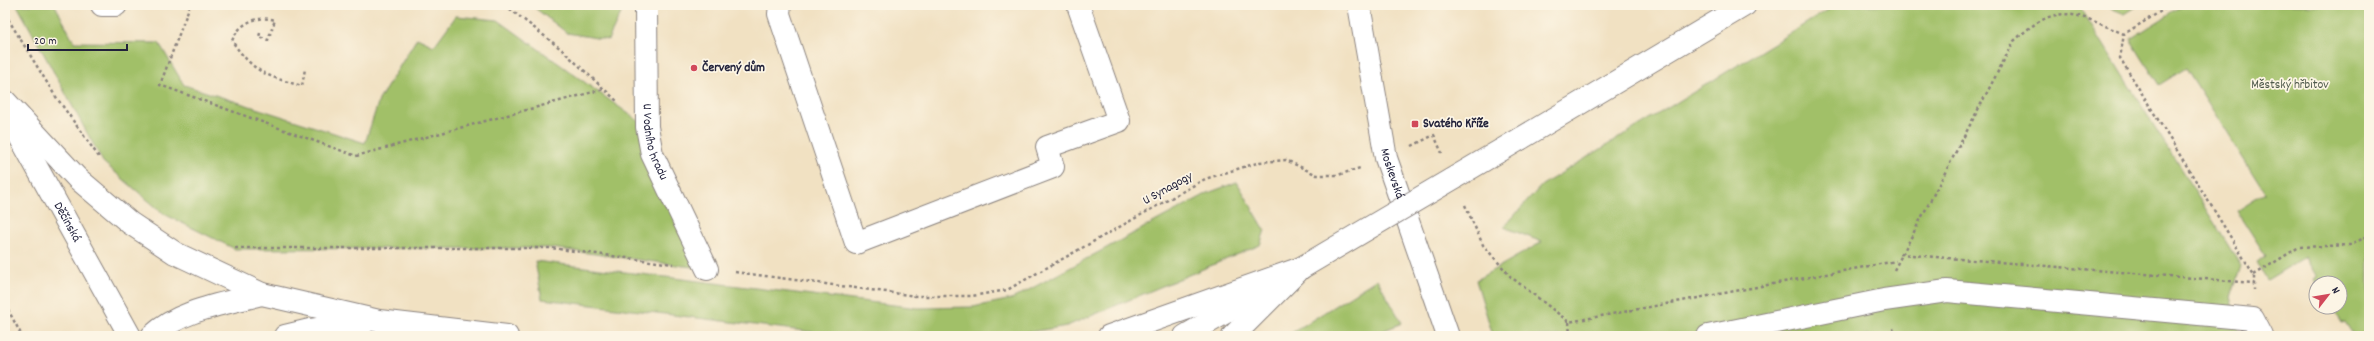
<svg xmlns="http://www.w3.org/2000/svg" width="2374" height="341" font-family="Dekko,sans-serif">
<style>
.green{fill:#a1c068;stroke:#627152}
.lines{fill:none;stroke-linecap:round;stroke-linejoin:round}
.minor-casing{stroke:#8a827e;stroke-width:24}
.major-casing{stroke:#8a827e;stroke-width:24}
.path{stroke:#8a827e;stroke-width:2.5;stroke-dasharray:3 3;stroke-linecap:butt}
.minor{stroke:#fff;stroke-width:22}
.major{stroke:#fff;stroke-width:22}
.major-bridge-casing{stroke:#8a827e;stroke-width:24;stroke-linecap:butt}
.major-bridge{stroke:#fff;stroke-width:22}
.poi-dot{fill:#d1495b;stroke:#fcf5e5;stroke-width:1.5}
.labels{text-anchor:middle;dominant-baseline:central;stroke-width:3.5;stroke-linejoin:round;paint-order:stroke}
.poi-label{font-size:13px;font-weight:bold;fill:#22223b;stroke:#fcf5e5;text-anchor:start}
.park-label{font-size:13px;fill:#4e594b;stroke:#fcf5e5}
.street-label{font-size:13px;fill:#22223b;stroke:#fcf5e5}
</style>
<rect width="100%" height="100%" fill="#fcf5e5"/>
<filter id="ink" filterUnits="userSpaceOnUse"><feTurbulence type="fractalNoise" baseFrequency=".025" numOctaves="2"/><feDisplacementMap in="SourceGraphic" scale="8" xChannelSelector="R" yChannelSelector="G"/><feConvolveMatrix kernelMatrix="1 2 1 2 8 2 1 2 1" color-interpolation-filters="sRGB"/></filter>
<filter id="wash" filterUnits="userSpaceOnUse"><feTurbulence type="fractalNoise" baseFrequency=".012" numOctaves="4" result="noise"/><feDisplacementMap in="SourceGraphic" scale="16" xChannelSelector="R" yChannelSelector="G"/><feGaussianBlur stdDeviation="0.9" result="paint"/><feColorMatrix in="noise" values="0 0 0 0 0 0 0 0 0 0 0 0 0 0 0 0 0 1.4 0 .05"/><feComposite in="paint" operator="in"/></filter>
<g filter="url(#wash)">
<rect width="100%" height="100%" fill="#f1e1c2"/>
<g class="green">
<polygon points="17,5 55,5 74,42 159,43 184,85 365,143 379,100 417,38 434,46 456,16 498,20 647,127 707,269 551,248 235,249 164,214 103,162"/>
<polygon points="531,5 625,5 608,40 567,33"/>
<polygon points="1836,5 2079,5 2241,266 2231,297 2241,336 1493,336 1476,280 1542,242 1504,227 1542,185"/>
<polygon points="2103,5 2139,5 2125,14"/>
<polygon points="2184,5 2369,5 2369,336 2354,336 2345,322 2342,323 2332,307 2340,307 2340,283 2317,283 2314,279 2317,277 2305,257 2267,280 2257,262 2266,256 2237,211 2265,193 2186,68 2159,85 2130,39"/>
<polygon points="1237,182 1265,230 1260,245 1067,326 1005,336 845,336 542,299 535,261 918,308 973,307 1012,299 1208,193"/>
<polygon points="1377,279 1402,323 1370,336 1287,336"/>
</g>
</g>
<g filter="url(#ink)">
<g class="lines">
<g class="minor-casing">
<g id="minor">
<polyline points="102,5 116,5"/>
<path id="s1" d="M646,5L647,127L652,154L707,269"/>
<polyline points="780,5 779,14 856,243 1053,167 1047,147 1119,121 1078,5"/>
<path id="s2" d="M1359,5L1386,158L1448,336"/>
<polyline points="1708,336 1884,300 1947,291 2253,319 2262,336"/>
</g>
</g>
<g class="major-casing">
<g id="major">
<polyline points="5,101 77,178 130,223 175,253 262,294 379,321 507,336"/>
<path id="s3" d="M10,119L130,336"/>
<polyline points="1520,139 1745,5"/>
<path d="M152,336C181,309 225,304 262,294"/>
<polyline points="285,336 310,330 364,323"/>
<polyline points="1109,336 1301,268"/>
<polyline points="1185,336 1257,294"/>
<polyline points="1233,336 1297,272"/>
</g>
</g>
<g class="path">
<polyline points="190,5 160,85 356,156 604,89"/>
<polyline points="505,5 561,49 618,102"/>
<polyline points="2171,5 2124,34 2120,58 2254,275 2254,290"/>
<polyline points="5,14 54,94 99,157"/>
<path d="M260,33L259,37L268,40L275,20C257,15 239,23 232,41C254,73 266,76 302,86L305,69"/>
<polyline points="1412,146 1434,135 1442,153"/>
<polyline points="1465,205 1483,245 1511,277 1569,322 1896,261"/>
<polyline points="235,248 551,248 673,264"/>
<polyline points="1900,254 2254,283"/>
<path d="M1894,270L2014,41C2058,0 2074,13 2124,34"/>
<polyline points="735,272 916,296 972,296 1007,290 1205,179 1260,162 1286,160 1317,175 1338,175 1360,168"/>
<polyline points="2254,275 2299,247 2351,245 2369,235"/>
<polyline points="5,304 22,336"/>
<polyline points="1569,322 1570,336"/>
<polyline points="1893,328 1895,336"/>
<polyline points="2365,336 2369,316"/>
</g>
<use href="#minor" class="minor"/>
<use href="#major" class="major"/>
<g class="major-bridge-casing">
<polyline id="major-bridge" points="1301,268 1520,139"/>
</g>
<use href="#major-bridge" class="major-bridge"/>
</g>
</g>
<g class="poi-dot">
<circle cx="694" cy="68" r="4"/>
<rect x="1411" y="120" width="8" height="8" rx="2"/>
</g>
<g class="labels">
<g class="poi-label">
<text x="702" y="68">Červený dům</text>
<text x="1423" y="124">Svatého Kříže</text>
</g>
<g class="park-label">
<text x="2290" y="85">Městský hřbitov</text>
</g>
<g class="street-label">
<text stroke="none"><textPath href="#s1" startOffset="138">U Vodního hradu</textPath></text>
<text stroke="none"><textPath href="#s2" startOffset="172">Moskevská</textPath></text>
<text transform="translate(1168 189) rotate(-29)">U Synagogy</text>
<text stroke="none"><textPath href="#s3" startOffset="118">Děčínská</textPath></text>
</g>
</g>
<rect width="2374" height="341" fill="none" stroke="#fcf5e5" stroke-width="20"/>
<g transform="translate(2328 295) rotate(59)"><circle r="19" fill="#fcf5e5" stroke="#a5a1a1"/>
<path d="M0-3L7 15L0 10L-7 15Z" fill="#d1495b"/>
<text y="-6" font-size="11" font-weight="bold" text-anchor="middle" fill="#22223b">N</text>
</g>
<path d="M28 44v6h99v-6" fill="none" stroke="#22223b" stroke-width="2"/>
<text x="34" y="44" font-size="12" fill="#22223b" stroke="#fcf5e5" stroke-width="3" paint-order="stroke">20 m</text>
</svg>
